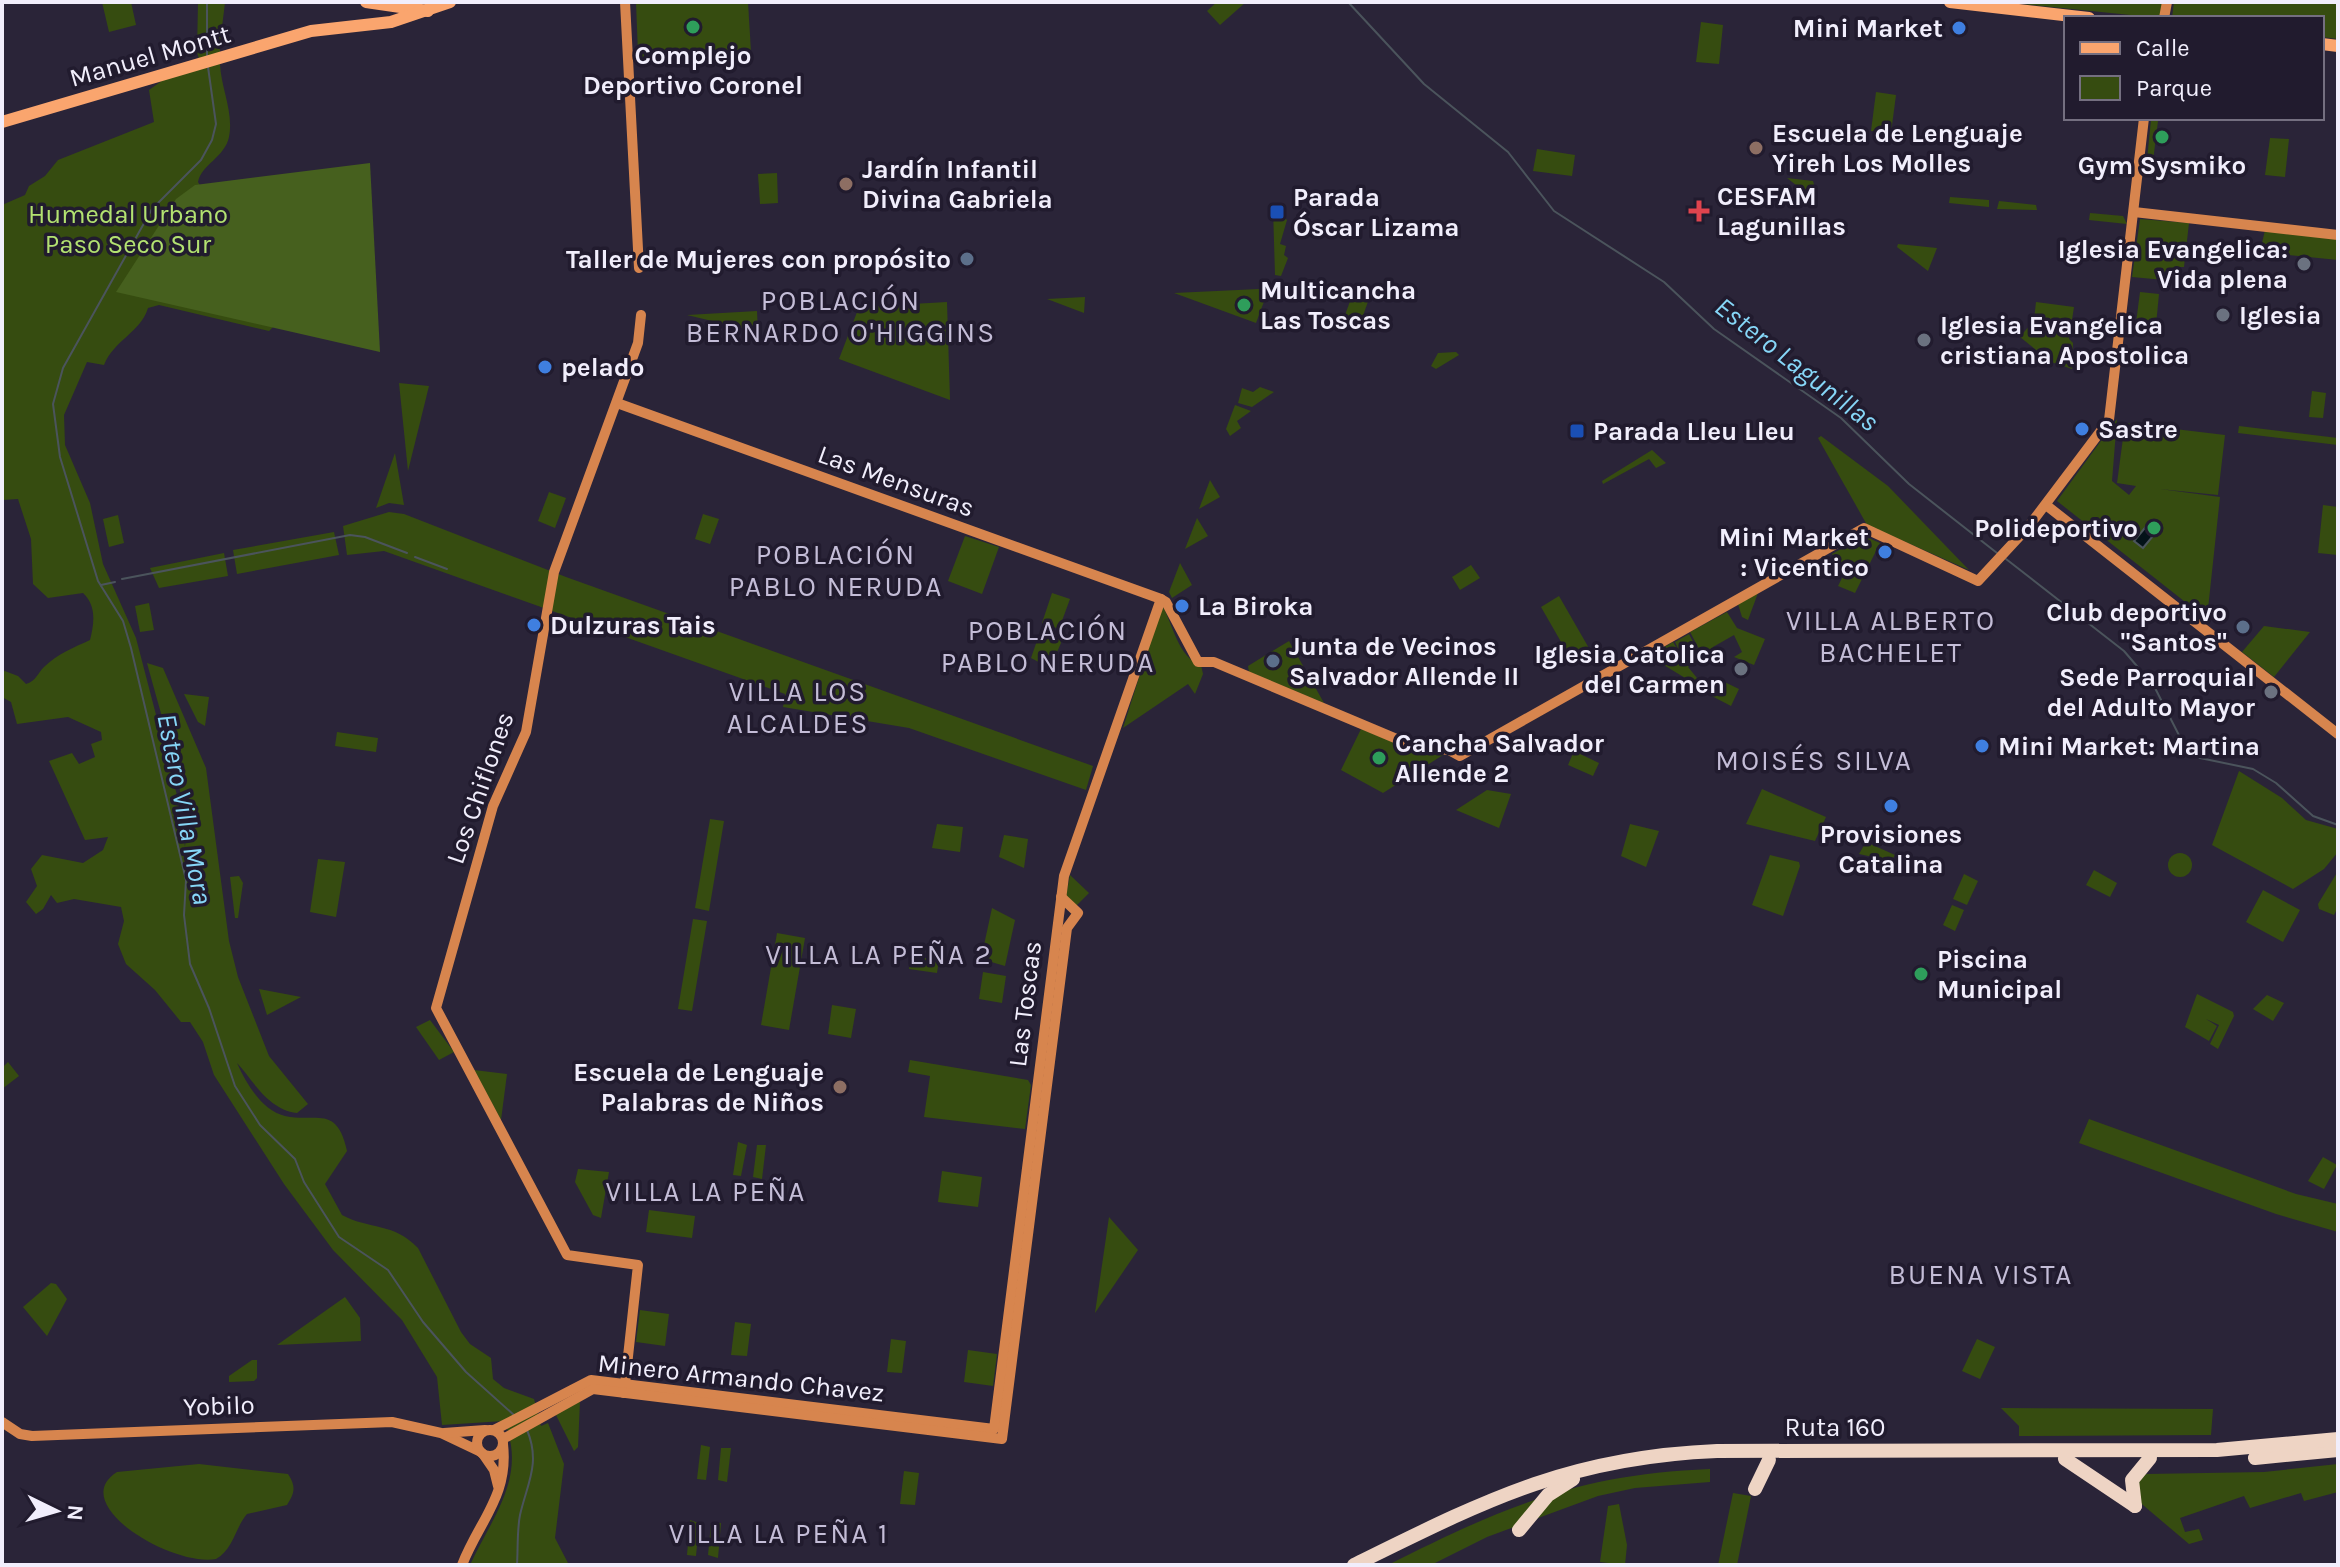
<svg xmlns="http://www.w3.org/2000/svg" width="2340" height="1567" font-family="Karla,sans-serif">
<style>
.green{fill:#364c10}
.forest{fill:#46601e}
.water{fill:#041218;stroke:#4b545c;stroke-width:2}
.lines{fill:none;stroke-linecap:round;stroke-linejoin:round}
.stream{stroke:#4b545c;stroke-width:2}
.secondary{stroke:#d7854e;stroke-width:10}
.primary{stroke:#faa56e;stroke-width:12}
.highway{stroke:#eed4c4;stroke-width:14}
.leisure-dot{fill:#2e9e5b;stroke:#211b2e;stroke-width:3}
.shop-dot{fill:#3f7fe0;stroke:#211b2e;stroke-width:3}
.education-dot{fill:#8d6e63;stroke:#211b2e;stroke-width:3}
.health-dot{fill:#e0444e;stroke:#211b2e;stroke-width:3}
.transit-dot{fill:#1a4fb4;stroke:#211b2e;stroke-width:3}
.service-dot{fill:#5c6f8a;stroke:#211b2e;stroke-width:3}
.worship-dot{fill:#6b7280;stroke:#211b2e;stroke-width:3}
.labels{text-anchor:middle;dominant-baseline:central;stroke-width:7;stroke-linejoin:round;paint-order:stroke}
.poi-label{font-size:26px;font-weight:bold;fill:#f1eefc;stroke:#211b2e;text-anchor:start}
.street-label{font-size:26px;fill:#f1eefc;stroke:#211b2e}
.park-label{font-size:26px;fill:#b3e271;stroke:#211b2e}
.neighbourhood-label{font-size:28px;letter-spacing:2px;fill:#c4bdd7;stroke:#211b2e}
.water-label{font-size:28px;font-style:italic;fill:#86d6f7;stroke:#211b2e}
</style>
<rect width="100%" height="100%" fill="#2a2438"/>
<g class="green">
<polygon points="102,2 131,2 136,25 109,32"/>
<path d="M198,2H225C223,22 219,43 220,64C221,88 234,113 229,137C225,157 201,165 198,182L278,322L269,331L159,305L148,308C141,332 114,340 104,365L87,362L64,415L65,445L90,503L103,564L136,638L179,803L185,847C190,806 159,708 147,663L163,668L206,768L229,941L238,977L269,1056L308,1104L297,1113C267,1109 253,1080 237,1063C246,1083 262,1111 285,1116C316,1123 337,1104 347,1151L325,1184L342,1215C370,1230 393,1222 418,1248L461,1332L470,1344L491,1358L493,1379L504,1388L534,1399L541,1426L548,1423L564,1464L555,1538L569,1565H470C492,1517 528,1477 504,1421L442,1425L437,1377L402,1320L333,1250L284,1184L214,1075L203,1042L190,1022H181L155,990L126,964L118,944L124,921L121,907L74,899L57,903L51,895L43,909L36,914L26,902L37,886L31,869L42,855L83,863L103,850L108,837L85,840L49,761L72,753L79,764L95,757L91,744L102,740L101,732L68,717L17,724L11,702L2,697V670L18,676L26,684C36,681 37,674 44,667C57,654 75,647 90,640C94,624 97,606 83,593L48,598L33,584L31,539L18,499L2,500V205L25,195L29,186L45,176L58,160L154,122L149,90L163,80L201,67L197,52Z"/>
<polygon points="636,2 748,2 751,52 641,57 638,54"/>
<polygon points="1217,2 1246,2 1220,25 1207,11"/>
<polygon points="2003,2 2164,2 2160,18"/>
<polygon points="2174,2 2338,4 2338,39 2322,37 2322,18 2172,18"/>
<polygon points="1701,22 1723,25 1719,64 1696,62"/>
<polygon points="1876,92 1896,95 1891,133 1871,131"/>
<polygon points="2151,120 2158,121 2153,161 2147,160"/>
<polygon points="2270,138 2289,139 2285,177 2265,175"/>
<polygon points="1537,149 1575,155 1572,176 1533,171"/>
<polygon points="777,173 778,203 760,204 758,174"/>
<polygon points="1787,178 1813,181 1817,195 1814,199"/>
<polygon points="1950,197 1989,200 1989,207 1949,203"/>
<polygon points="1999,201 2036,205 2037,210 1997,209"/>
<polygon points="1273,208 1287,220 1280,244 1286,246 1284,255 1288,258 1281,276 1275,275"/>
<polygon points="2090,213 2123,216 2127,224 2089,220"/>
<polygon points="2140,219 2189,223 2184,267 2177,267 2175,281 2132,277"/>
<polygon points="2265,230 2338,239 2338,260 2260,252"/>
<polygon points="1898,244 1937,248 1928,271 1897,247"/>
<polygon points="1259,289 1266,296 1256,323 1174,293"/>
<polygon points="1354,290 1370,296 1360,324 1344,318"/>
<polygon points="2140,292 2159,294 2156,325 2136,323"/>
<polygon points="1085,297 1084,313 1047,299"/>
<polygon points="947,302 950,400 839,359 859,307"/>
<polygon points="2036,302 2074,307 2069,339 2073,343 2072,369 2051,362 2020,337 2034,320"/>
<polygon points="757,311 758,332 687,315"/>
<polygon points="1456,352 1459,355 1436,369 1431,366 1438,353"/>
<polygon points="399,383 429,386 408,471"/>
<polygon points="1260,387 1274,392 1252,407 1238,403 1242,388 1253,392"/>
<polygon points="2312,391 2326,393 2323,418 2309,417"/>
<polygon points="1235,405 1251,411 1237,421 1241,428 1230,436 1226,429"/>
<polygon points="2117,419 2112,481 2129,495 2136,486 2117,483 2125,423 2225,435 2218,495 2160,489 2220,497 2208,609 2203,616 2057,501"/>
<polygon points="2239,426 2338,438 2338,445 2238,433"/>
<polygon points="1821,436 1888,486 1969,570 1867,525 1818,438"/>
<polygon points="1652,450 1666,463 1656,468 1649,459 1603,484 1602,481"/>
<polygon points="395,453 404,505 389,503 376,508"/>
<polygon points="1210,480 1220,497 1199,509"/>
<polygon points="549,492 566,498 555,528 538,521"/>
<polygon points="2323,505 2338,507 2338,555 2318,553"/>
<polygon points="389,512 404,514 566,577 1093,766 1086,790 909,728 783,707 785,694 384,551 347,555 343,526"/>
<polygon points="703,514 719,519 710,544 695,539"/>
<polygon points="118,515 124,543 109,547 103,519"/>
<polygon points="1197,518 1208,536 1185,549"/>
<polygon points="334,532 339,555 237,574 233,550"/>
<polygon points="965,536 999,547 982,594 948,581"/>
<polygon points="1864,536 1880,543 1855,593 1838,586 1844,574 1832,554"/>
<polygon points="224,553 228,576 159,588 150,568"/>
<polygon points="1180,563 1192,585 1172,598 1169,592"/>
<polygon points="1471,565 1480,578 1460,590 1452,577"/>
<polygon points="1052,593 1070,599 1059,629 1042,623"/>
<polygon points="1758,593 1748,620 1742,617 1738,604"/>
<polygon points="1559,596 1590,650 1572,661 1541,607"/>
<polygon points="149,603 154,630 140,632 135,606"/>
<path d="M1162,605C1173,624 1178,658 1201,665L1203,674L1195,694L1188,684L1123,728Z"/>
<polygon points="1727,612 1737,628 1765,639 1754,665 1734,657 1742,652 1734,635 1713,647 1718,655 1706,662 1690,632"/>
<polygon points="2264,626 2310,632 2274,677 2242,652"/>
<polygon points="1040,632 1060,639 1061,643 1050,668 1031,658"/>
<polygon points="1689,634 1702,659 1688,667 1697,678 1695,684 1649,656 1673,642 1682,657 1675,642"/>
<polygon points="1289,641 1324,703 1249,672 1248,666"/>
<polygon points="1714,677 1739,689 1731,706 1706,693"/>
<polygon points="184,694 209,697 205,726 198,722"/>
<polygon points="1361,729 1416,751 1443,755 1383,793 1341,770"/>
<polygon points="337,732 378,738 376,752 335,746"/>
<polygon points="1574,751 1599,763 1593,776 1568,765"/>
<polygon points="2239,771 2282,798 2306,820 2338,829 2338,852 2324,869 2293,889 2212,845"/>
<polygon points="1762,789 1826,817 1815,841 1746,824"/>
<polygon points="1487,790 1511,794 1499,828 1456,810"/>
<polygon points="710,819 724,821 709,911 695,908"/>
<polygon points="937,824 963,827 960,852 932,848"/>
<polygon points="1630,824 1659,831 1646,867 1621,856"/>
<polygon points="1004,835 1028,839 1024,868 999,857"/>
<polygon points="1866,842 1895,855 1891,861 1859,854"/>
<circle cx="2180" cy="865" r="12"/>
<polygon points="1770,855 1799,862 1800,866 1783,916 1752,905"/>
<polygon points="318,859 345,862 336,917 310,912"/>
<polygon points="2094,870 2117,883 2110,897 2086,885"/>
<polygon points="2338,871 2338,907 2334,915 2319,909 2318,904"/>
<polygon points="1964,874 1978,881 1967,905 1953,899"/>
<polygon points="1070,875 1089,893 1076,906 1066,896"/>
<polygon points="239,876 243,883 238,918 235,918 230,877"/>
<polygon points="2263,890 2300,910 2283,942 2246,922"/>
<polygon points="1952,905 1964,910 1955,931 1943,925"/>
<polygon points="992,908 1015,920 1005,966 981,959"/>
<polygon points="693,919 707,921 692,1011 678,1009"/>
<polygon points="777,933 805,938 789,1030 761,1025"/>
<polygon points="911,956 939,960 937,973 909,969"/>
<polygon points="983,972 1006,976 1002,1003 979,999"/>
<polygon points="259,989 301,997 267,1015"/>
<polygon points="2197,994 2233,1012 2234,1016 2218,1049 2210,1044 2219,1025 2206,1019 2217,1026 2209,1041 2185,1027"/>
<polygon points="2267,995 2284,1003 2273,1021 2253,1009"/>
<polygon points="832,1005 856,1009 851,1038 828,1034"/>
<polygon points="430,1020 454,1052 439,1060 416,1027"/>
<polygon points="910,1060 1028,1080 1031,1085 1025,1129 924,1117 930,1076 908,1072"/>
<polygon points="8,1062 19,1076 2,1089 2,1068"/>
<polygon points="474,1070 507,1074 501,1120"/>
<polygon points="2089,1119 2296,1194 2338,1204 2338,1232 2276,1214 2079,1143"/>
<polygon points="738,1142 747,1145 741,1176 733,1175"/>
<polygon points="757,1145 766,1145 762,1179 753,1177"/>
<polygon points="2323,1157 2337,1165 2324,1189 2308,1181"/>
<polygon points="578,1169 609,1172 601,1218 593,1215 575,1182"/>
<polygon points="942,1171 982,1177 978,1207 938,1202"/>
<polygon points="649,1210 695,1216 692,1238 646,1232"/>
<polygon points="1109,1217 1138,1250 1095,1313"/>
<polygon points="51,1283 56,1284 67,1299 47,1336 23,1307"/>
<polygon points="345,1297 360,1318 361,1341 277,1345"/>
<polygon points="640,1310 669,1314 665,1346 636,1342"/>
<polygon points="735,1322 751,1324 747,1356 731,1355"/>
<polygon points="891,1339 906,1341 902,1373 887,1372"/>
<polygon points="1977,1339 1995,1347 1980,1379 1962,1371"/>
<polygon points="968,1350 997,1354 993,1386 964,1382"/>
<polygon points="252,1360 257,1360 257,1378 254,1381 229,1382 229,1376"/>
<polygon points="580,1401 578,1447 574,1451 556,1415"/>
<polygon points="2001,1408 2213,1409 2211,1435 2019,1436 2019,1426"/>
<polygon points="701,1445 710,1447 706,1480 697,1479"/>
<polygon points="721,1448 731,1448 727,1482 718,1480"/>
<path d="M199,1464L288,1474C296,1486 295,1493 287,1505L247,1514C235,1528 233,1550 216,1559C172,1567 66,1504 117,1472Z"/>
<polygon points="2338,1464 2338,1492 2304,1501 2301,1493 2250,1508 2244,1496 2180,1518 2185,1532 2199,1529 2203,1540 2189,1544 2137,1500 2140,1476 2147,1474 2264,1472"/>
<path d="M1710,1469V1482L1635,1488L1598,1496L1487,1537L1431,1565H1388C1503,1507 1579,1474 1710,1469Z"/>
<polygon points="904,1471 919,1473 915,1505 900,1504"/>
<polygon points="1733,1493 1751,1496 1737,1565 1718,1565"/>
<polygon points="1619,1504 1627,1545 1625,1565 1600,1562 1608,1506"/>
<polygon points="690,1520 699,1523 696,1556 687,1555"/>
<polygon points="711,1523 721,1523 718,1558 708,1555"/>
</g>
<polygon class="forest" points="370,163 380,352 116,292 176,199 195,185"/>
<polygon class="water" points="2149,523 2158,530 2143,548 2134,541"/>
<g class="lines">
<g class="stream">
<polyline points="207,2 207,57"/>
<polyline points="1348,2 1424,84 1508,152 1554,211 1664,282 1714,329 1841,418 1909,484 1997,553"/>
<polyline points="208,67 216,124 212,140 201,160 152,209 63,368 53,404 60,457 98,581 123,621 131,648 186,880 184,915 190,964 209,1008 235,1086 260,1125 295,1159 304,1182 339,1237 388,1270 423,1322 466,1372 515,1416"/>
<polyline points="415,557 447,569"/>
<polyline points="2006,559 2124,651 2154,686 2187,751 2200,758 2253,769 2276,783 2313,816 2338,825"/>
<polyline points="122,579 350,535 365,537 407,553"/>
<polyline points="101,585 115,582"/>
<path d="M517,1565C518,1549 517,1530 520,1515C527,1484 541,1463 527,1430"/>
</g>
<g class="secondary">
<polyline points="625,2 639,268"/>
<polyline points="2164,18 2167,2"/>
<polyline points="2134,212 2338,235"/>
<polyline points="617,403 1161,599 1166,602 1198,662 1214,662 1416,747 1449,750 1460,756 1864,528 1978,581 2029,526 2109,420 2144,118"/>
<polyline points="2046,505 2338,734"/>
<polyline points="624,1393 638,1265 567,1255 436,1008 493,806 526,732 554,572 638,343 641,315"/>
<polyline points="2,1422 20,1434 32,1436 392,1422 441,1433 481,1452"/>
<circle cx="490" cy="1443" r="13"/>
<polyline points="494,1430 591,1380 994,1429 1064,876 1161,599"/>
<polyline points="444,1433 485,1430"/>
<polyline points="503,1439 593,1389 1002,1439 1067,928 1078,913 1061,897"/>
<polyline points="483,1454 494,1470 498,1486"/>
<path d="M462,1565C479,1521 509,1496 503,1444"/>
</g>
<g class="primary">
<polyline points="366,2 428,11"/>
<polyline points="1950,2 2089,18"/>
<polyline points="2322,44 2338,46"/>
<polyline points="2,122 311,31 391,22 450,2"/>
</g>
<g class="highway">
<polyline points="2255,1458 2338,1450"/>
<polyline points="2065,1459 2135,1506"/>
<polyline points="1755,1489 1769,1460"/>
<polyline points="2135,1506 2132,1480 2150,1458"/>
<polyline points="1519,1530 1548,1495 1573,1479"/>
<path d="M1354,1565C1484,1501 1568,1457 1717,1451L2217,1450L2338,1439"/>
</g>
</g>
<g class="leisure-dot">
<circle cx="693" cy="27" r="8"/>
<circle cx="2162" cy="137" r="8"/>
<circle cx="1244" cy="305" r="8"/>
<circle cx="2154" cy="528" r="8"/>
<circle cx="1379" cy="758" r="8"/>
<circle cx="1921" cy="974" r="8"/>
</g>
<g class="shop-dot">
<circle cx="1959" cy="28" r="8"/>
<circle cx="545" cy="367" r="8"/>
<circle cx="2082" cy="429" r="8"/>
<circle cx="1885" cy="552" r="8"/>
<circle cx="1182" cy="606" r="8"/>
<circle cx="534" cy="625" r="8"/>
<circle cx="1982" cy="746" r="8"/>
<circle cx="1891" cy="806" r="8"/>
</g>
<g class="education-dot">
<circle cx="1756" cy="148" r="8"/>
<circle cx="846" cy="184" r="8"/>
<circle cx="840" cy="1087" r="8"/>
</g>
<path class="health-dot" d="M1695 199h8v8h8v8h-8v8h-8v-8h-8v-8h8z"/>
<g class="transit-dot">
<rect x="1269" y="204" width="16" height="16" rx="4"/>
<rect x="1569" y="423" width="16" height="16" rx="4"/>
</g>
<g class="service-dot">
<circle cx="967" cy="259" r="8"/>
<circle cx="2243" cy="627" r="8"/>
<circle cx="1273" cy="661" r="8"/>
</g>
<g class="worship-dot">
<circle cx="2304" cy="264" r="8"/>
<circle cx="2223" cy="315" r="8"/>
<circle cx="1924" cy="340" r="8"/>
<circle cx="1741" cy="669" r="8"/>
<circle cx="2271" cy="692" r="8"/>
</g>
<g class="labels">
<g class="poi-label">
<text x="1943" y="28" text-anchor="end">Mini Market</text>
<text x="693" y="55" text-anchor="middle">Complejo<tspan x="693" dy="30">Deportivo Coronel</tspan></text>
<text x="1772" y="133">Escuela de Lenguaje<tspan x="1772" dy="30">Yireh Los Molles</tspan></text>
<text x="2162" y="165" text-anchor="middle">Gym Sysmiko</text>
<text x="862" y="169">Jardín Infantil<tspan x="862" dy="30">Divina Gabriela</tspan></text>
<text x="1717" y="196">CESFAM<tspan x="1717" dy="30">Lagunillas</tspan></text>
<text x="1293" y="197">Parada<tspan x="1293" dy="30">Óscar Lizama</tspan></text>
<text x="2288" y="249" text-anchor="end">Iglesia Evangelica:<tspan x="2288" dy="30">Vida plena</tspan></text>
<text x="951" y="259" text-anchor="end">Taller de Mujeres con propósito</text>
<text x="1260" y="290">Multicancha<tspan x="1260" dy="30">Las Toscas</tspan></text>
<text x="2239" y="315">Iglesia</text>
<text x="1940" y="325">Iglesia Evangelica<tspan x="1940" dy="30">cristiana Apostolica</tspan></text>
<text x="561" y="367">pelado</text>
<text x="2098" y="429">Sastre</text>
<text x="1593" y="431">Parada Lleu Lleu</text>
<text x="2138" y="528" text-anchor="end">Polideportivo</text>
<text x="1869" y="537" text-anchor="end">Mini Market<tspan x="1869" dy="30">: Vicentico</tspan></text>
<text x="1198" y="606">La Biroka</text>
<text x="2227" y="612" text-anchor="end">Club deportivo<tspan x="2227" dy="30">"Santos"</tspan></text>
<text x="550" y="625">Dulzuras Tais</text>
<text x="1289" y="646">Junta de Vecinos<tspan x="1289" dy="30">Salvador Allende II</tspan></text>
<text x="1725" y="654" text-anchor="end">Iglesia Catolica<tspan x="1725" dy="30">del Carmen</tspan></text>
<text x="2255" y="677" text-anchor="end">Sede Parroquial<tspan x="2255" dy="30">del Adulto Mayor</tspan></text>
<text x="1395" y="743">Cancha Salvador<tspan x="1395" dy="30">Allende 2</tspan></text>
<text x="1998" y="746">Mini Market: Martina</text>
<text x="1891" y="834" text-anchor="middle">Provisiones<tspan x="1891" dy="30">Catalina</tspan></text>
<text x="1937" y="959">Piscina<tspan x="1937" dy="30">Municipal</tspan></text>
<text x="824" y="1072" text-anchor="end">Escuela de Lenguaje<tspan x="824" dy="30">Palabras de Niños</tspan></text>
</g>
<g class="street-label">
<text transform="translate(150 56) rotate(-16)">Manuel Montt</text>
<text transform="translate(896 481) rotate(20)">Las Mensuras</text>
<text transform="translate(480 788) rotate(-71)">Los Chiflones</text>
<text transform="translate(1025 1004) rotate(-83)">Las Toscas</text>
<text transform="translate(741 1378) rotate(6)">Minero Armando Chavez</text>
<text transform="translate(219 1406) rotate(-2)">Yobilo</text>
<text x="1835" y="1427">Ruta 160</text>
</g>
<g class="park-label">
<text x="128" y="214">Humedal Urbano<tspan x="128" dy="30">Paso Seco Sur</tspan></text>
</g>
<g class="neighbourhood-label">
<text x="841" y="300">POBLACIÓN<tspan x="841" dy="32">BERNARDO O'HIGGINS</tspan></text>
<text x="836" y="554">POBLACIÓN<tspan x="836" dy="32">PABLO NERUDA</tspan></text>
<text x="1891" y="620">VILLA ALBERTO<tspan x="1891" dy="32">BACHELET</tspan></text>
<text x="1048" y="630">POBLACIÓN<tspan x="1048" dy="32">PABLO NERUDA</tspan></text>
<text x="798" y="691">VILLA LOS<tspan x="798" dy="32">ALCALDES</tspan></text>
<text x="1814" y="760">MOISÉS SILVA</text>
<text x="879" y="954">VILLA LA PEÑA 2</text>
<text x="706" y="1191">VILLA LA PEÑA</text>
<text x="1981" y="1274">BUENA VISTA</text>
<text x="779" y="1533">VILLA LA PEÑA 1</text>
</g>
<g class="water-label">
<text transform="translate(1797 364) rotate(38)">Estero Lagunillas</text>
<text transform="translate(185 809) rotate(79)">Estero Villa Mora</text>
</g>
</g>
<rect width="2340" height="1567" fill="none" stroke="#f1eefc" stroke-width="8"/>
<rect x="2064" y="16" width="260" height="104" fill="#211b2e" stroke="#746f80" stroke-width="2"/>
<rect x="2080" y="42" width="40" height="12" fill="#faa56e" stroke="#746f80" stroke-width="2"/>
<text x="2136" y="56" font-size="24" fill="#f1eefc">Calle</text>
<rect x="2080" y="76" width="40" height="24" fill="#364c10" stroke="#746f80" stroke-width="2"/>
<text x="2136" y="96" font-size="24" fill="#f1eefc">Parque</text>
<g transform="translate(56 1511) rotate(95)" stroke="#211b2e" stroke-width="6" paint-order="stroke">
<path d="M0-6L14 30L0 20L-14 30Z" fill="#f1eefc"/>
<text y="-12" font-size="22" font-weight="bold" text-anchor="middle" fill="#f1eefc">N</text>
</g>
</svg>
